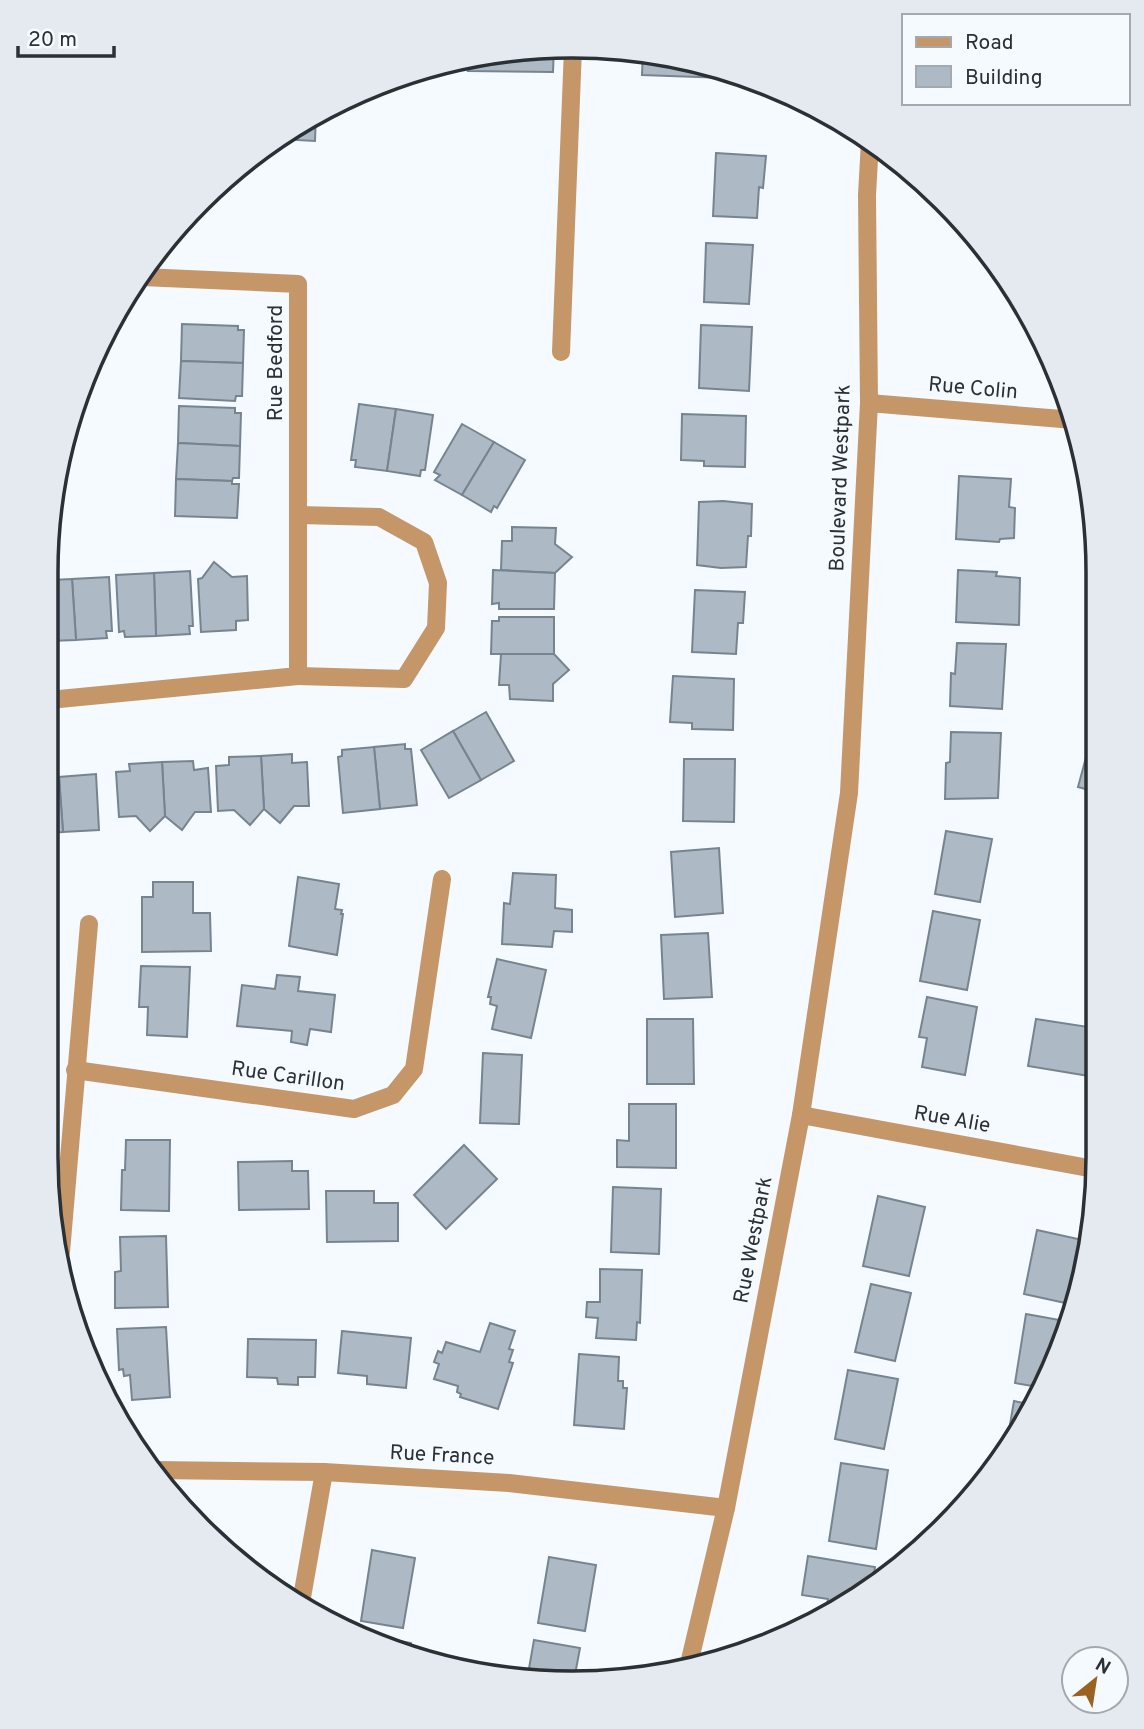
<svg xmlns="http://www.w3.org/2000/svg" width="1144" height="1729" font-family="Overpass,sans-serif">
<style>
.building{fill:#adbac6;stroke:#77848f;stroke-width:2}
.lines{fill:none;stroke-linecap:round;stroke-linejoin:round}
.service{stroke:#c49668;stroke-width:18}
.minor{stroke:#c49668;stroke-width:18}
.tertiary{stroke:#c49668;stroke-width:18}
.labels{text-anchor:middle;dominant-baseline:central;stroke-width:5;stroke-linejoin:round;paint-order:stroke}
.street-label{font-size:21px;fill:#2a3034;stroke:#f4faff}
.rim{fill:none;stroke:#2a3034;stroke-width:3.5}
</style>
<rect width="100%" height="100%" fill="#f4faff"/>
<g class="building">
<polygon points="538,47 554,47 553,72 468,71 473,57"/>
<polygon points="643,50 725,70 725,78 642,75"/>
<polygon points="316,114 315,141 277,139"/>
<polygon points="716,153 766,156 763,188 759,187 757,218 713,216"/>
<polygon points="706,243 753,245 749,304 704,302"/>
<polygon points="182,324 238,326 238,330 244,330 243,363 181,361"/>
<polygon points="701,325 752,327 749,391 699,388"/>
<polygon points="181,361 243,363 242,396 236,396 235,401 179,398"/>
<polygon points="359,404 396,409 387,471 355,467 356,460 351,460"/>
<polygon points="179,406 235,408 235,413 241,413 240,446 178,443"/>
<polygon points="396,409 433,415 425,470 421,470 420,476 387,471"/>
<polygon points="682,414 746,416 745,467 704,466 704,461 681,460"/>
<polygon points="462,424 494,442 462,495 435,480 440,475 434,472"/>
<polygon points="494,442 525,460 497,508 494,506 491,512 462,495"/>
<polygon points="178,443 240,446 239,478 233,478 232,481 176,479"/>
<polygon points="959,476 1011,479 1009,507 1015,508 1014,538 1000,539 999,542 956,539"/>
<polygon points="176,479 232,481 232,484 239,484 237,518 175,516"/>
<polygon points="723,501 752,504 751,536 748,536 746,567 721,568 697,565 699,502"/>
<polygon points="1092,505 1097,538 1097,539 1086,537"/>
<polygon points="512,527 556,528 555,544 572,557 555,573 501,570 502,541 512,541"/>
<polygon points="214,562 232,577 247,576 248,620 236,621 236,630 201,632 198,579 202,578"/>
<polygon points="493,570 555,573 554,609 499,609 499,603 492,604"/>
<polygon points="958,570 997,572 996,576 1020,578 1019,625 956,622"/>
<polygon points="190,571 193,626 189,626 190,634 156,636 154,573"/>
<polygon points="154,573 156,636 125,637 124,631 119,632 116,575"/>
<polygon points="109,577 112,631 106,631 107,638 76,640 72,579"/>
<polygon points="72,579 76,640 49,641 50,580"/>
<polygon points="695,590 745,592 743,623 738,623 736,654 692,652"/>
<polygon points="499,617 554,617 554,654 491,654 492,621 499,621"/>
<polygon points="957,643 1006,644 1002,709 950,706 951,673 955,674"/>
<polygon points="501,654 554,654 569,670 553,684 553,701 510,699 509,685 499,685"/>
<polygon points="673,676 734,679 733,730 692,729 692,723 670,722"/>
<polygon points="486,712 514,761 481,780 453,731"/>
<polygon points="1095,724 1096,724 1096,792 1078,787"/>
<polygon points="453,731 481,780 449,798 421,750"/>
<polygon points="951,732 1001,733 998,798 945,799 946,763 950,762"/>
<polygon points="405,744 405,749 411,749 417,805 380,809 374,747"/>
<polygon points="374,747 380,809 343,813 338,757 342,756 342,750"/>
<polygon points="292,754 292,763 307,762 309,806 294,806 280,823 264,809 261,756"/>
<polygon points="261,756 264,809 250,825 234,810 218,811 216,766 229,765 229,757"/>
<polygon points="684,759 735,759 734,822 683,821"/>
<polygon points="193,761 194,770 208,768 211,812 195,812 182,830 165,816 162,762"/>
<polygon points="162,762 165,816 150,831 136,816 119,817 116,772 130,771 129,764"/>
<polygon points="96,774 99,830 63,832 59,777"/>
<polygon points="48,777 59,777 63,832 48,833"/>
<polygon points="946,831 992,839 980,902 935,894"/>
<polygon points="719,848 723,913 675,917 671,852"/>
<polygon points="513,873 556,875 555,908 572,910 572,932 554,931 552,947 502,944 504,903 510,904"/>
<polygon points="298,877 339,884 335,909 342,910 341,914 343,914 337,955 289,946"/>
<polygon points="153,882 193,882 193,913 210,913 211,951 142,952 142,897 153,897"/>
<polygon points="933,911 980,920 967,990 920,981"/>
<polygon points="708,933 712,997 664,999 661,935"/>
<polygon points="497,959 546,970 531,1038 492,1029 497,1006 490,1004 491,997 488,997"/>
<polygon points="141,966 190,967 187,1037 147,1035 148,1007 139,1007"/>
<polygon points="277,975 300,977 298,991 335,995 331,1032 310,1029 307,1045 291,1042 292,1031 237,1026 242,985 275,989"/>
<polygon points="927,997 977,1007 965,1075 922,1067 927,1038 919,1037"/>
<polygon points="647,1019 693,1019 694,1084 647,1084"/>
<polygon points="1036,1019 1095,1028 1095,1077 1028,1066"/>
<polygon points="483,1053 522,1055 519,1124 480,1123"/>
<polygon points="629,1104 676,1104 676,1168 617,1167 617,1140 629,1141"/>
<polygon points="126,1140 170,1140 169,1211 121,1210 122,1170 125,1170"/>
<polygon points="464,1145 497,1179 446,1229 414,1195"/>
<polygon points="292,1161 292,1171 308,1171 309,1209 239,1210 238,1162"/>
<polygon points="613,1187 661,1189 659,1254 611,1252"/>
<polygon points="326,1191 374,1191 374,1203 398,1203 398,1241 327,1242"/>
<polygon points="878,1196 925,1207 909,1276 863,1266"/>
<polygon points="1037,1230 1087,1241 1070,1304 1024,1294"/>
<polygon points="166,1236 168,1307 115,1308 115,1272 121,1271 120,1237"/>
<polygon points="600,1269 642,1270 640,1323 637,1322 636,1340 596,1338 598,1318 586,1317 587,1302 600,1302"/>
<polygon points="871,1284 911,1293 895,1361 855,1352"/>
<polygon points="1026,1314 1065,1321 1045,1388 1015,1383"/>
<polygon points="490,1323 515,1331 509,1349 513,1350 509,1362 513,1363 498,1409 460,1397 461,1394 457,1392 458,1386 434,1379 439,1364 434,1362 438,1351 442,1353 446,1342 480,1352"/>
<polygon points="166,1327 170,1397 132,1400 130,1375 124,1376 123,1369 119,1370 117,1329"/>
<polygon points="342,1331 411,1338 406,1388 367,1384 367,1376 338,1373"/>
<polygon points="248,1339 316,1340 315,1377 298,1377 298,1385 278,1384 277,1378 247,1377"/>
<polygon points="579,1354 619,1357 618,1381 623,1381 623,1388 627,1388 624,1429 574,1425"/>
<polygon points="848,1370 898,1379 884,1449 835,1439"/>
<polygon points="1014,1401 1034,1405 1006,1448"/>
<polygon points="841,1463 888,1470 876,1549 829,1541"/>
<polygon points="372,1550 415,1558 403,1628 361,1621"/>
<polygon points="808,1556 875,1567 873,1582 835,1613 825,1617 828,1599 802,1595"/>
<polygon points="549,1557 596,1565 585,1631 538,1623"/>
<polygon points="367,1635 411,1643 409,1652 371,1644 366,1641"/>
<polygon points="534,1640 580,1648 574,1680 537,1682 527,1680"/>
</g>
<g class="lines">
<polyline class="service" points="561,352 573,48"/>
<g class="minor">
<polyline points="869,403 1074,420"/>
<polyline points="298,676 404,679 436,628 438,583 424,542 379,517 299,515"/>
<polyline points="49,700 298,676 298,284 142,277"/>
<polyline points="75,1070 354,1109 393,1095 414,1069 442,879"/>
<polyline points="801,1115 1094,1169"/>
<polyline points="61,1252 89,924"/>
<polyline points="154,1470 324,1472 509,1483 726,1508"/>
<polyline points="301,1603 324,1472"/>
</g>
<polyline class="tertiary" points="688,1668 726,1508 801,1115 849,793 869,403 867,195 870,141"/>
</g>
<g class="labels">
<g class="street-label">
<text transform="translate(276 363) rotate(-90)">Rue Bedford</text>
<text transform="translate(973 389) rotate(5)">Rue Colin</text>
<text transform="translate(841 478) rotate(-88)">Boulevard Westpark</text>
<text transform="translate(288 1077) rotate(8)">Rue Carillon</text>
<text transform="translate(952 1120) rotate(10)">Rue Alie</text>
<text transform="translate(754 1240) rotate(-79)">Rue Westpark</text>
<text transform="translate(442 1456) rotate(3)">Rue France</text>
</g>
</g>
<path d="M0 0H1144V1729H0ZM572 58H572A514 514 0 0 1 1086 572V1157A514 514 0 0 1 572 1671H572A514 514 0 0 1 58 1157V572A514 514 0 0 1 572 58Z" fill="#e4eaef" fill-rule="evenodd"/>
<path class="rim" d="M572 58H572A514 514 0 0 1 1086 572V1157A514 514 0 0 1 572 1671H572A514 514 0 0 1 58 1157V572A514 514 0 0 1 572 58Z"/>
<rect x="902" y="14" width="228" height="91" fill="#f4faff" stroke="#a3a9ae" stroke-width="2"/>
<rect x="916" y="37" width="35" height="10" fill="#c49668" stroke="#a3a9ae" stroke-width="2"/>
<text x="965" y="49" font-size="21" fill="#2a3034">Road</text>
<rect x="916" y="66" width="35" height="21" fill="#adbac6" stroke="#a3a9ae" stroke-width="2"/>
<text x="965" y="84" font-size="21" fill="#2a3034">Building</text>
<g transform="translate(1095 1680) rotate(30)"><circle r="33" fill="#f4faff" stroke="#a3a9ae" stroke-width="2"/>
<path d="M0-5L12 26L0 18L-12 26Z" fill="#9a621e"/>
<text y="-10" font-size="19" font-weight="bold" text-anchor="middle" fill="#2a3034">N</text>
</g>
<path d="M18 46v10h96v-10" fill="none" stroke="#2a3034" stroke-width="3.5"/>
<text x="28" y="46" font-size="21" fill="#2a3034" stroke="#f4faff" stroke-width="5" paint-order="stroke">20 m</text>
</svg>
